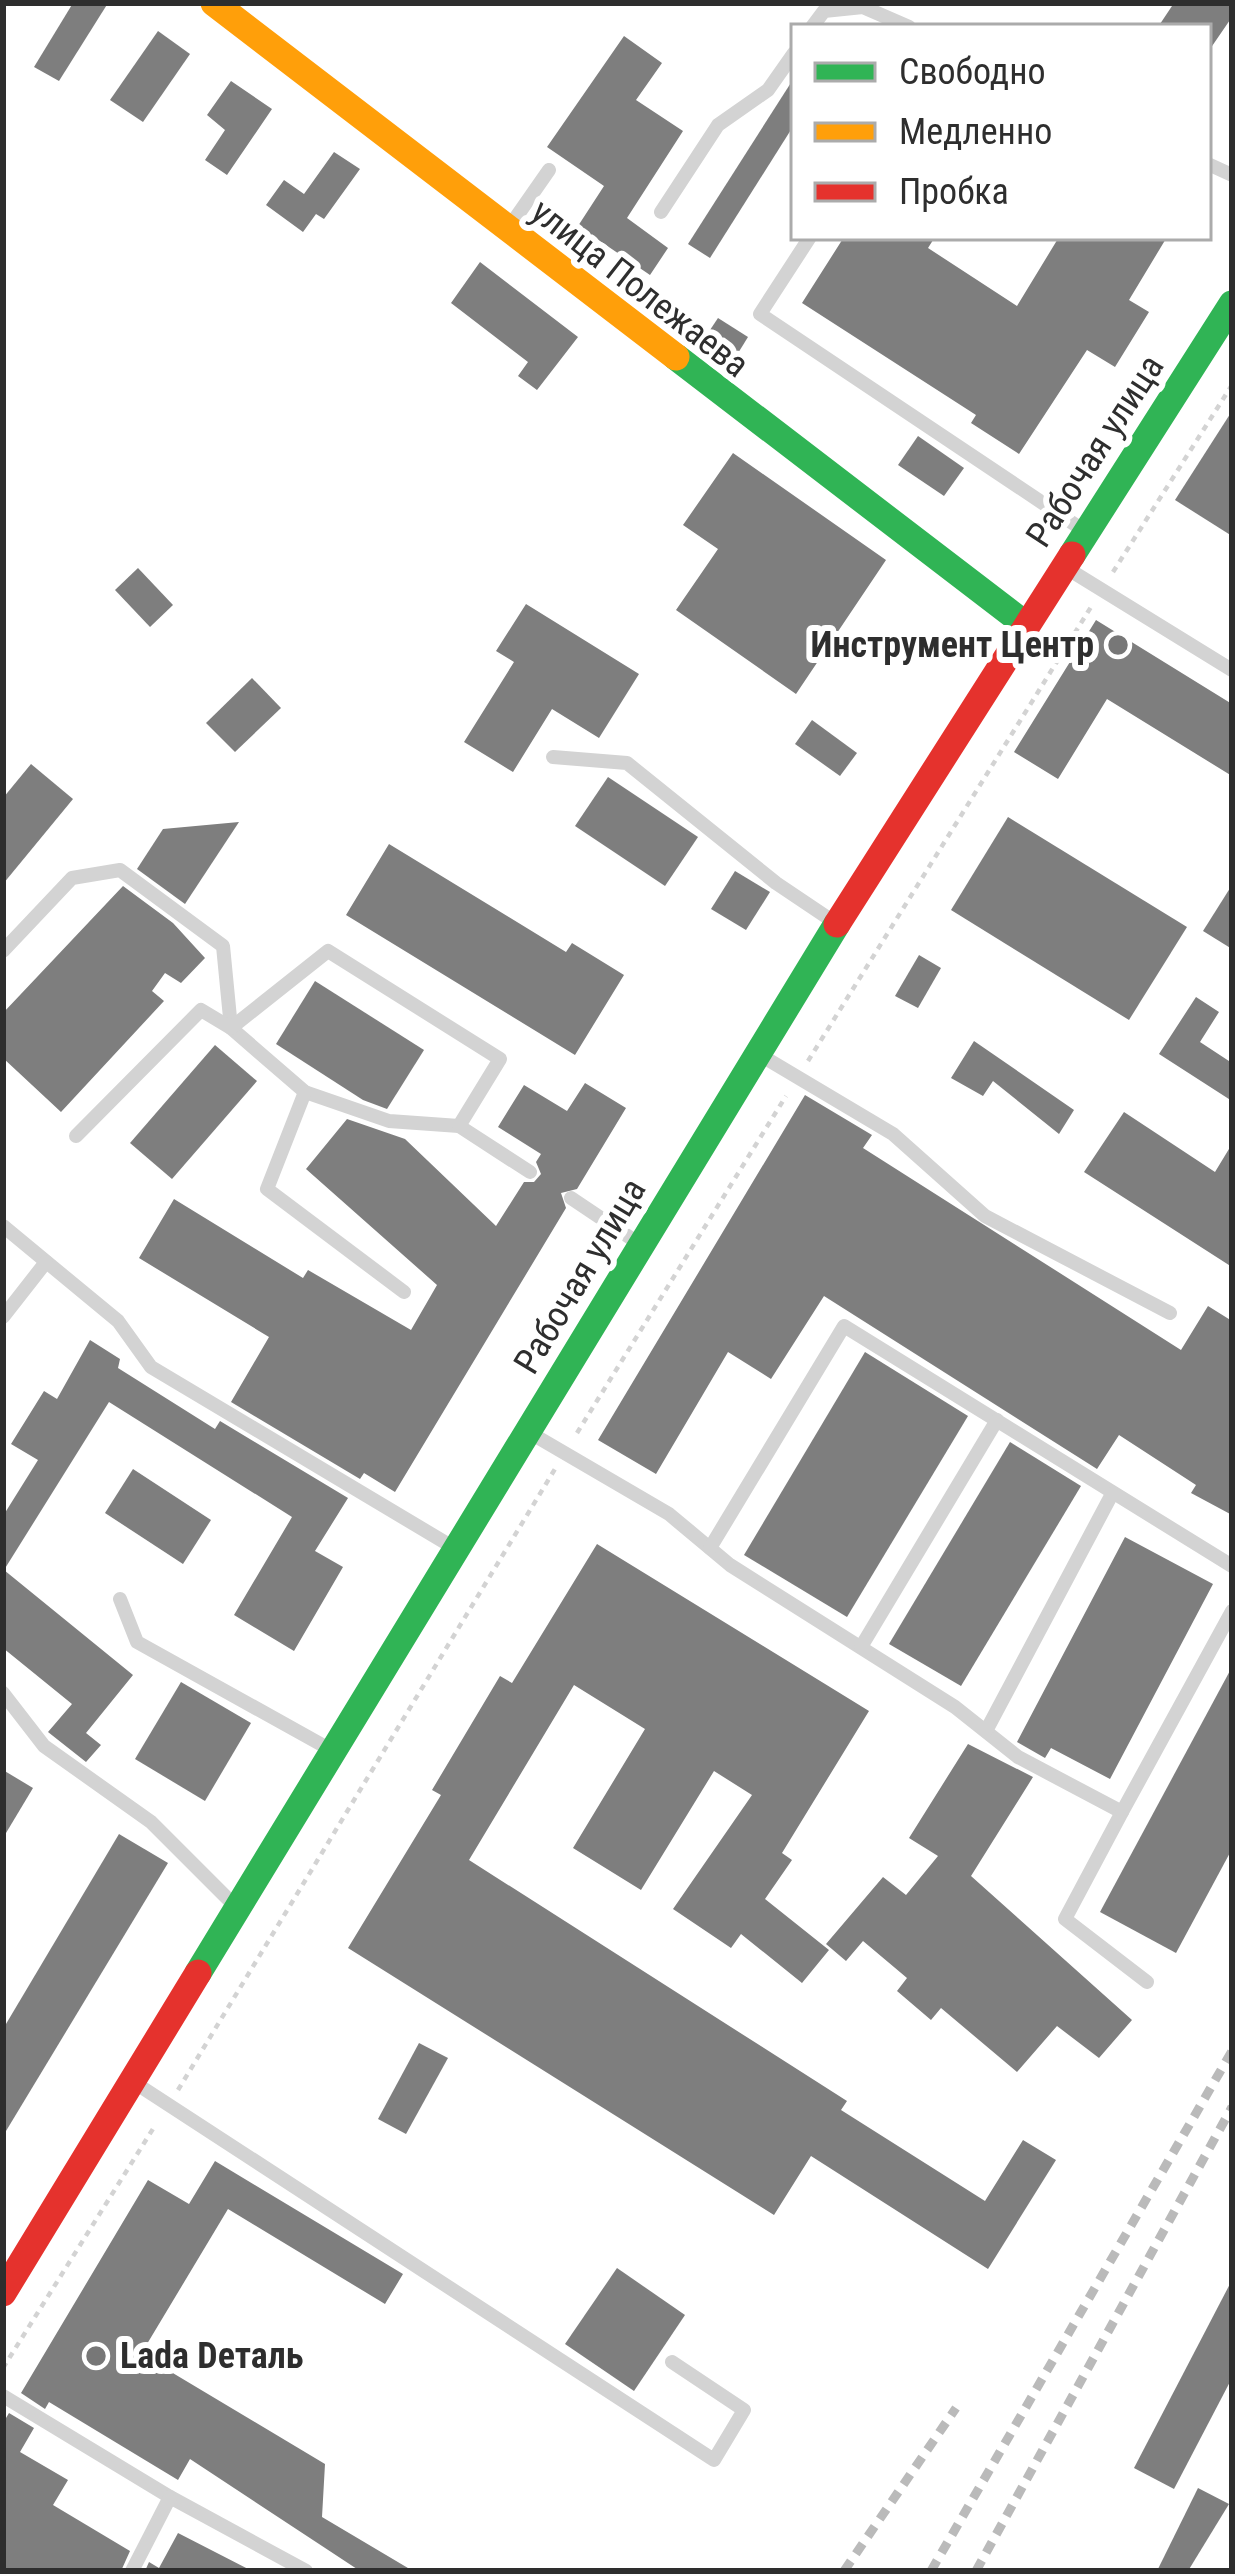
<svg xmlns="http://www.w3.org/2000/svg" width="1235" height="2574" font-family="'Roboto Condensed',sans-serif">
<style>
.building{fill:#7e7e7e}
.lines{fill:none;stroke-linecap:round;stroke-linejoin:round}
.path{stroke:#d3d3d3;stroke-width:4.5;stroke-dasharray:6 6;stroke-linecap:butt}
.lane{stroke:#d3d3d3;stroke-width:14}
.fast{stroke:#30b455;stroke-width:27}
.slow{stroke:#ff9f0a;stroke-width:27}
.jam{stroke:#e5322d;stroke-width:27}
.rail{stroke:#bababa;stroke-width:9;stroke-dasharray:12 9;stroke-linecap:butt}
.poi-dot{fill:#777;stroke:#fff;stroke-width:4.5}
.labels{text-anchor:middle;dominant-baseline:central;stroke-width:12;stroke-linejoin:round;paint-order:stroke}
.street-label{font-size:36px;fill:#2e2e2e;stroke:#fff}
.poi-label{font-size:36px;font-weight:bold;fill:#2e2e2e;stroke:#fff;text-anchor:end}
</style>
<rect width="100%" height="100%" fill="#fff"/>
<g class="building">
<polygon points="73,3 108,3 59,81 34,67"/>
<polygon points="1174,3 1232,3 1232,17 1208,52 1208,27 1158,27"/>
<polygon points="158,31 190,54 143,122 110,100"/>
<polygon points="624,36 662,63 636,100 683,131 627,218 668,248 650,275 578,226 604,186 547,147"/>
<polygon points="794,78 794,125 710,258 688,244"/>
<polygon points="231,81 272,109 227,175 205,160 225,130 207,115"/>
<polygon points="334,152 360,169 324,219 316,214 303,232 266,205 284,180 304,194"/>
<polygon points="844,237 935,237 928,248 1017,306 1059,237 1167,237 1129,300 1149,312 1115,367 1087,350 1019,454 971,423 976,415 802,303"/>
<polygon points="480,262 578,337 537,390 518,376 528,362 451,303"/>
<polygon points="718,318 748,337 735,358 704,339"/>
<polygon points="1232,411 1232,536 1175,500"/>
<polygon points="918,436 964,468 944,496 898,465"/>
<polygon points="733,453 886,560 796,694 676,610 718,549 683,525"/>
<polygon points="138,568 173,605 150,627 115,590"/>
<polygon points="526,604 639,674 599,738 552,709 513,772 464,742 514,662 496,651"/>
<polygon points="1096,620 1232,704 1232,776 1107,699 1058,779 1014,752"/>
<polygon points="252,678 281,708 235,752 206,723"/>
<polygon points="812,720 857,753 840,776 795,744"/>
<polygon points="31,764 73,799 3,884 3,798"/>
<polygon points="608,777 698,837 665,886 575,826"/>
<polygon points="1008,817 1187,927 1129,1020 951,910"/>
<polygon points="239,822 185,904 137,869 163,829"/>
<polygon points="389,844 566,952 572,943 624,975 575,1055 346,915"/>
<polygon points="735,871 770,892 746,930 711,909"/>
<polygon points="1232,885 1232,949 1203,931"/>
<polygon points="123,886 173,923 205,958 181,983 165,973 152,991 164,1001 61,1112 3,1058 3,1013"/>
<polygon points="919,955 941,968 918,1008 895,996"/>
<polygon points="315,981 424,1050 387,1109 363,1100 276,1044"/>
<polygon points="1196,997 1219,1012 1200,1042 1232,1063 1232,1101 1159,1054"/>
<polygon points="974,1041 1074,1110 1059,1134 993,1081 983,1096 951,1078"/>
<polygon points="215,1045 257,1081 172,1179 130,1143"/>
<polygon points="585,1083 626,1108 577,1189 561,1193 566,1208 395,1492 364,1473 360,1479 231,1402 269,1337 139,1258 174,1199 303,1278 308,1270 411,1330 437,1285 306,1169 347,1119 405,1139 496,1226 524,1182 534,1182 541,1174 536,1162 541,1154 498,1127 524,1085 567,1111"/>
<polygon points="805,1095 872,1135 863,1148 1181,1350 1208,1306 1232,1321 1232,1515 1191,1493 1196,1485 1119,1435 1097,1469 824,1296 771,1379 728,1352 656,1474 598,1440"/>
<polygon points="1124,1112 1215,1172 1232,1144 1232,1267 1084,1172"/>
<polygon points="90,1340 120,1359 118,1368 215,1429 220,1421 348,1498 315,1551 343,1567 294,1651 234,1615 292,1517 109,1402 4,1570 133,1675 86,1733 101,1745 86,1762 48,1732 72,1704 3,1648 3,1516 38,1460 11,1444 44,1391 57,1399"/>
<polygon points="865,1352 968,1416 847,1617 744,1555"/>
<polygon points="1010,1442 1081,1486 961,1686 889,1644"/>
<polygon points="133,1469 211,1520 183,1564 105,1513"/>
<polygon points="1125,1537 1213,1584 1110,1779 1051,1748 1045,1758 1017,1742"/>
<polygon points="597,1544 869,1711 782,1853 792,1860 765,1899 829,1950 802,1983 741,1934 731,1948 673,1909 752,1795 714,1771 641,1890 573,1848 645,1729 574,1685 469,1860 847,2101 841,2110 985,2201 1023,2140 1056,2160 988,2269 811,2156 774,2215 348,1948 441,1795 432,1790 500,1676 512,1683"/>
<polygon points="1232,1667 1232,1849 1176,1953 1100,1912"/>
<polygon points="181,1682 251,1723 205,1801 135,1759"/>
<polygon points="968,1744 1033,1777 971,1876 1132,2020 1099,2058 1057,2026 1017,2072 941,2008 931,2020 897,1991 907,1978 863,1941 846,1961 826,1944 883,1877 906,1895 938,1856 909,1838"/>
<polygon points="3,1770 33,1788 3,1838"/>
<polygon points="119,1834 168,1863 3,2136 3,2029"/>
<polygon points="419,2043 448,2058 406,2134 378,2119"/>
<polygon points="215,2161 403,2274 385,2304 228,2209 141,2354 325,2464 322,2517 413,2571 360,2571 190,2459 178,2480 49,2402 45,2409 21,2393 148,2180 189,2204"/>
<polygon points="617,2268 685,2315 634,2391 565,2344"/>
<polygon points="1232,2280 1232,2378 1174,2489 1134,2468"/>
<polygon points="9,2413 34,2428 20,2452 68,2480 53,2505 130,2551 121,2571 3,2571 3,2423"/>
<polygon points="1198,2488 1229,2504 1188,2571 1157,2571"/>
<polygon points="178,2533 252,2571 145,2571 149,2562 159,2568"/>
</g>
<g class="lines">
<g class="path">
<polyline points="1113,572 1232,385"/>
<polyline points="808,1061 1091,607"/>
<polyline points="577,1433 786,1096"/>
<polyline points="178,2090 555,1469"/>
<polyline points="3,2368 156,2124"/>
</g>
<g class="lane">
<polyline points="812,27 824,11 863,7 909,27"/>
<polyline points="1208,164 1232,175"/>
<polyline points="661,212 718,125 768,90 794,53"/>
<polyline points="510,226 549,170"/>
<polyline points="810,237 760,314 1086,532"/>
<polyline points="1068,569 1232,670"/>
<polyline points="553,757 627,763 776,883 837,924"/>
<polyline points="3,951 72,878 120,870 223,946 231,1028 305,1092 389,1121 459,1126"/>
<polyline points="762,1056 893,1134 985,1216 1170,1313"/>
<polyline points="305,1092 267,1189 404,1292"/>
<polyline points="76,1136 201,1010 231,1028 328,951 500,1059 459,1126 530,1172"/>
<polyline points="571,1198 641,1245"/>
<polyline points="3,1226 118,1321 151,1367 456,1549"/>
<polyline points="3,1317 46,1262"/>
<polyline points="532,1434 669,1514 730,1565 955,1707 1018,1757 1122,1812 1065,1919 1147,1982"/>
<polyline points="710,1548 844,1326 1232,1566"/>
<polyline points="120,1599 137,1642 333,1751"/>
<polyline points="861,1647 997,1420"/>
<polyline points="3,1693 44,1746 151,1822 234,1905"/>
<polyline points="986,1731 1112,1494"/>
<polyline points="1122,1812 1232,1611"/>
<polyline points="132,2081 714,2460 744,2410 672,2362"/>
<polyline points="3,2396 170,2497 306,2571"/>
<polyline points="132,2571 170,2497"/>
</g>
<g class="fast">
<polyline points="676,357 1026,625"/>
<polyline points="1072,555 1232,304"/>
<polyline points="198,1973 837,924"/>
</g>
<polyline class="slow" points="214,3 676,357"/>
<g class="jam">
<polyline points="837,924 1072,555"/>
<polyline points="3,2293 198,1973"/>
</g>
<g class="rail">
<polyline points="844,2571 956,2408"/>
<polyline points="931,2571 1232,2051"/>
<polyline points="976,2571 1232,2107"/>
</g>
</g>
<g class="poi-dot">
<circle cx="1118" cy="645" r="12"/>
<circle cx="96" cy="2356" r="12"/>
</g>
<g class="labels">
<g class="street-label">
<text transform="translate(640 288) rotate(38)">улица Полежаева</text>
<text transform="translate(1095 451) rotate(-57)">Рабочая улица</text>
<text transform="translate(580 1276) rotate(-59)">Рабочая улица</text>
</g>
<g class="poi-label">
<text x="1094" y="645">Инструмент Центр</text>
<text x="120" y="2356" text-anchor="start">Lada Dеталь</text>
</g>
</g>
<rect width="1235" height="2574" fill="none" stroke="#2e2e2e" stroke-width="12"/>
<rect x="791" y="24" width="420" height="216" fill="#ffffff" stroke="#ababab" stroke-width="3"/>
<rect x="815" y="63" width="60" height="18" fill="#30b455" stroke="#ababab" stroke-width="3"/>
<text x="899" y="84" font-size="36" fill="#2e2e2e">Свободно</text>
<rect x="815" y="123" width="60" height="18" fill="#ff9f0a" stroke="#ababab" stroke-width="3"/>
<text x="899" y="144" font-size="36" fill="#2e2e2e">Медленно</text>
<rect x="815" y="183" width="60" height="18" fill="#e5322d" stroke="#ababab" stroke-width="3"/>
<text x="899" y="204" font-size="36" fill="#2e2e2e">Пробка</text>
</svg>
